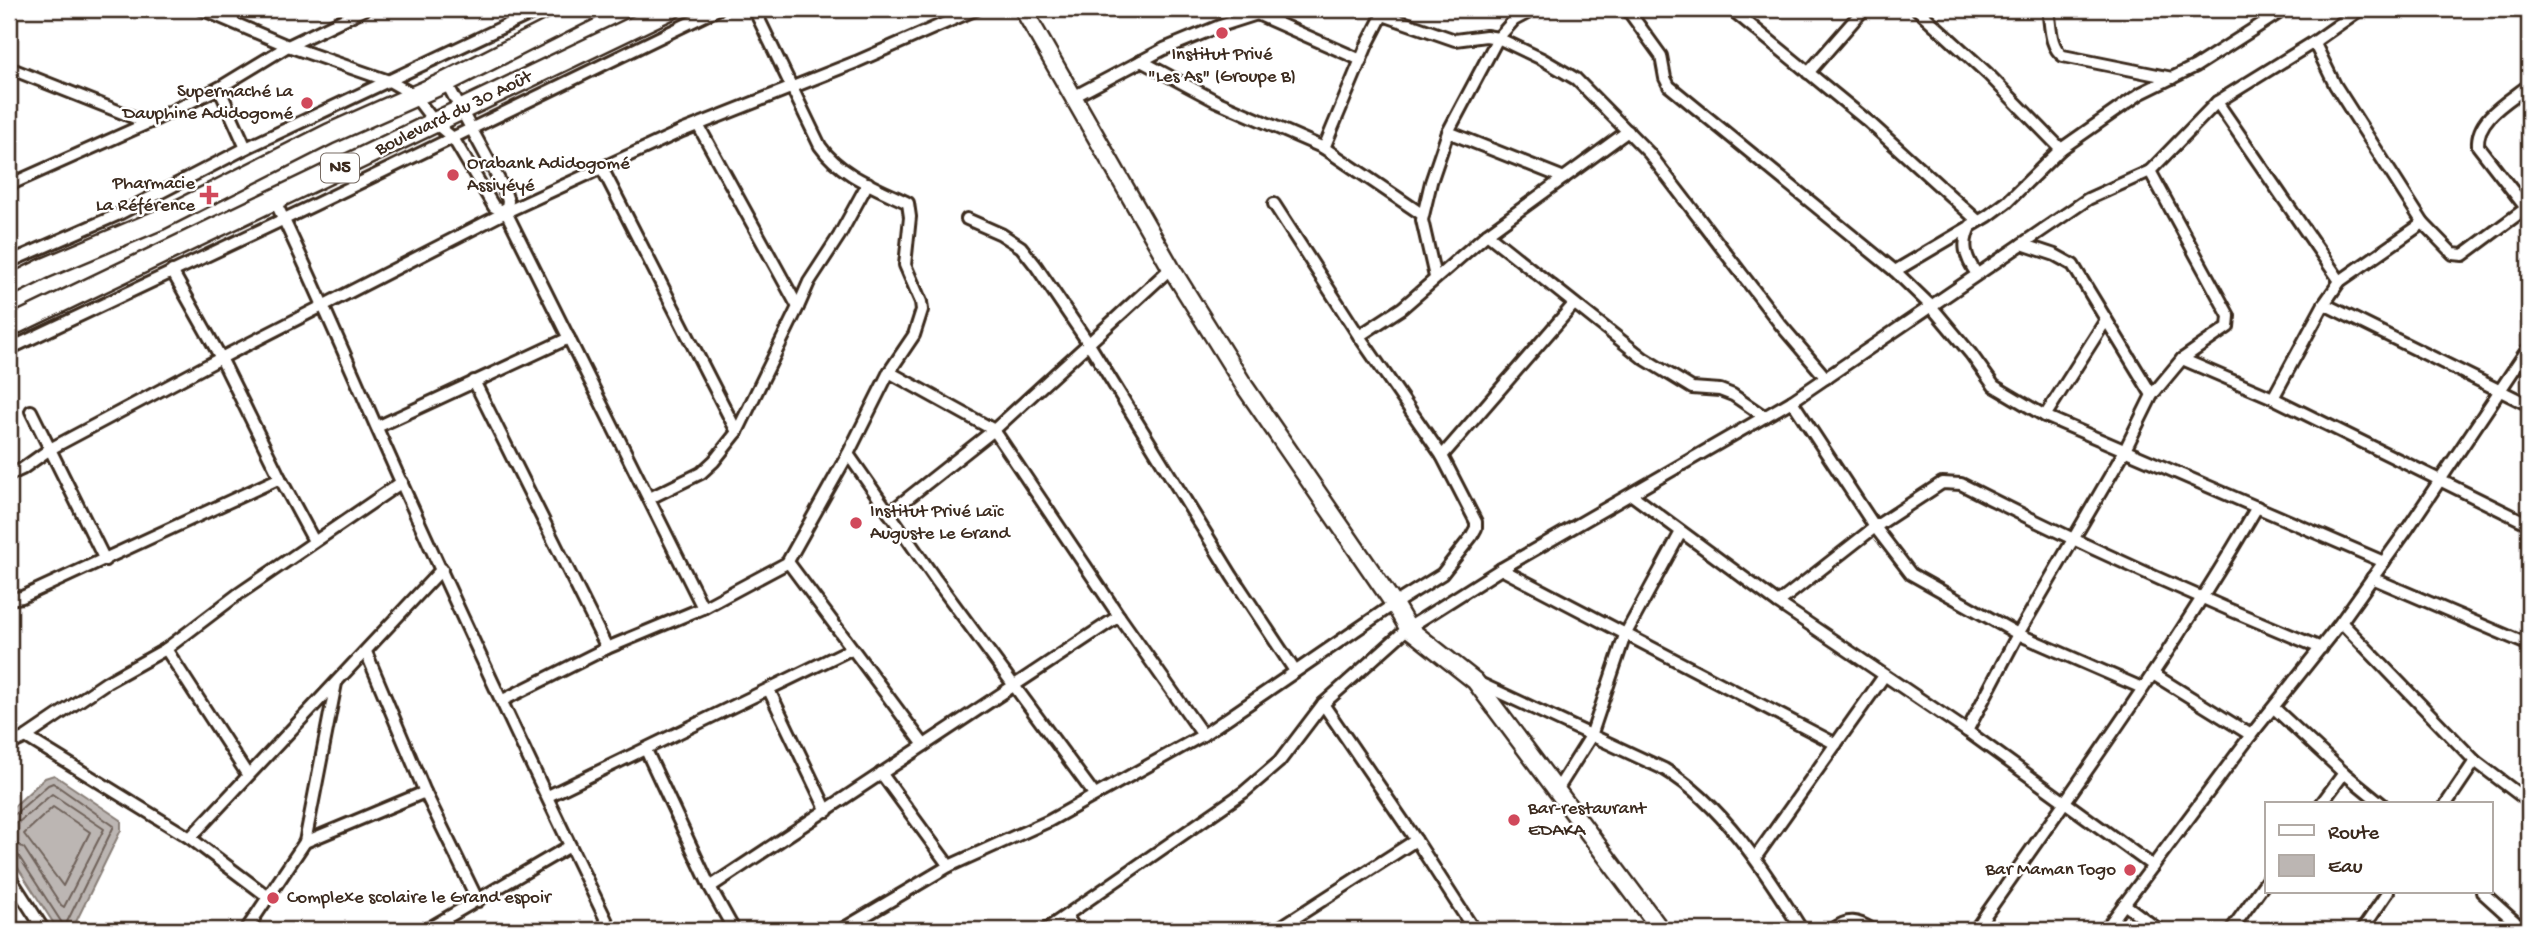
<svg xmlns="http://www.w3.org/2000/svg" width="2538" height="939" font-family="'Gochi Hand',sans-serif">
<style>
.water{fill:#bcb6b3;stroke:#887e77;stroke-width:2}
.lines{fill:none;stroke-linecap:round;stroke-linejoin:round}
.shore{stroke:#6f625a;stroke-width:2}
.street-casing{stroke:#3b2a1e;stroke-width:16}
.secondary-casing{stroke:#3b2a1e;stroke-width:21}
.highway-casing{stroke:#3b2a1e;stroke-width:24}
.street{stroke:#fff;stroke-width:10}
.secondary{stroke:#fff;stroke-width:16}
.highway{stroke:#fff;stroke-width:19}
.poi-dot{fill:#d1495b;stroke:#fff;stroke-width:2.5}
.labels{text-anchor:middle;dominant-baseline:central;stroke-width:5;stroke-linejoin:round;paint-order:stroke}
.shield{fill:#fff;stroke:#766a62;stroke-width:2}
.shield-label{font-size:18px;font-weight:bold;fill:#3b2a1e}
.poi-label{font-size:19px;fill:#3b2a1e;stroke:#fff;text-anchor:start}
.street-label{font-size:19px;fill:#3b2a1e;stroke:#fff}
</style>
<rect width="100%" height="100%" fill="#fff"/>
<filter id="ink" filterUnits="userSpaceOnUse"><feTurbulence type="fractalNoise" baseFrequency=".0143" numOctaves="2"/><feDisplacementMap in="SourceGraphic" scale="14" xChannelSelector="R" yChannelSelector="G"/><feConvolveMatrix kernelMatrix="1 2 1 2 8 2 1 2 1" color-interpolation-filters="sRGB"/></filter>
<g filter="url(#ink)">
<polygon class="water" points="54,775 121,820 121,830 72,930 58,930 9,854 9,811 45,778"/>
<g class="lines">
<g class="shore">
<polygon points="53,807 90,832 63,886 24,834"/>
<polyline points="9,815 15,814 48,785 53,783 114,826 66,924 62,923 18,855 9,851"/>
<polyline points="9,824 20,821 52,794 104,829 64,907 61,905 24,848 17,844 9,843"/>
</g>
<g class="street-casing">
<g id="street">
<polyline points="201,9 288,46 389,81 414,95 436,124 453,138 494,207 506,212"/>
<polyline points="1627,9 1661,56 1665,78 1669,86 1895,271"/>
<polyline points="1731,9 1870,123 1978,221"/>
<polyline points="1917,9 1988,74 2061,149"/>
<path d="M2048,9C2051,25 2049,46 2063,56L2172,78"/>
<polyline points="2285,9 2196,66 2141,93 2061,149 2007,202 1988,216 1895,271 1930,305 1971,354 1994,386 2045,416 2384,562"/>
<polyline points="1257,14 1361,60"/>
<polyline points="1383,15 1455,40 1486,36 1498,38 1542,59 1576,79 1649,153 1780,324 1826,378"/>
<polyline points="2314,42 2335,85 2423,223 2453,254 2463,255 2529,206"/>
<polyline points="1141,61 1216,101 1324,148 1423,215"/>
<polyline points="9,68 148,123"/>
<polyline points="1808,73 1864,9"/>
<polyline points="446,82 504,189 508,201 506,212 703,608"/>
<polyline points="219,88 246,148"/>
<polyline points="1075,96 1164,49 1220,26 1273,9"/>
<polyline points="2217,102 2340,281"/>
<polyline points="1448,132 1564,178"/>
<polyline points="1324,148 1367,45 1385,10"/>
<polyline points="602,168 737,432"/>
<polyline points="9,185 148,123 219,88 288,46 365,9"/>
<path d="M274,199C310,274 343,350 376,426C451,595 530,764 611,930"/>
<path d="M2526,208L2478,146C2476,118 2509,101 2529,85"/>
<polyline points="967,219 1001,234 1021,247 1036,266 1089,344 1232,576 1295,671"/>
<path d="M1971,225C1961,243 1965,258 1977,274"/>
<polyline points="1487,234 1643,358 1692,388 1720,390 1733,395 1765,417"/>
<polyline points="2022,244 2055,255 2073,265 2152,395"/>
<polyline points="9,262 117,215 246,148 541,9"/>
<polyline points="172,271 221,358 280,478 314,541"/>
<polyline points="1435,277 1422,220 1431,182 1448,132 1498,38 1514,20 1535,9"/>
<polyline points="2324,304 2529,405"/>
<polyline points="798,307 809,282 839,236 868,183"/>
<polyline points="1359,336 1402,308 1487,234 1628,131"/>
<polyline points="9,349 314,205 718,9"/>
<polyline points="2182,359 2273,398 2529,524"/>
<polyline points="889,372 994,430 1119,616 1203,735"/>
<polyline points="474,381 607,648"/>
<polyline points="2273,398 2324,304 2340,281 2423,223"/>
<polyline points="1792,401 1875,527 1911,574 2018,634 2142,688"/>
<polyline points="31,411 105,560"/>
<polyline points="2045,416 2106,320"/>
<polyline points="377,427 569,338"/>
<polyline points="848,454 936,580 1094,794"/>
<polyline points="1442,456 1574,304"/>
<polyline points="9,475 22,469 50,449 221,358 506,212 682,131 856,62 977,9"/>
<polyline points="1632,495 1778,603 1967,731 2153,866"/>
<polyline points="650,498 701,473 714,461 737,432 798,307 698,125"/>
<polyline points="889,513 994,430 1171,268"/>
<polyline points="788,562 924,745"/>
<polyline points="1501,569 1836,744"/>
<polyline points="2372,578 2529,645"/>
<polyline points="9,599 22,597 280,478"/>
<path d="M1778,603L1875,527L1942,483L1961,484C2079,544 2198,598 2321,648"/>
<polyline points="2341,622 2475,761 2529,802"/>
<polyline points="166,649 247,774"/>
<polyline points="366,652 425,792 478,901"/>
<polyline points="2153,674 2251,735"/>
<path d="M1477,682L1664,769C1723,804 1766,873 1802,930"/>
<polyline points="769,690 827,811"/>
<path d="M503,700L607,648L703,608L787,563L848,454L889,372L914,335L922,310L921,302L905,265L910,217L908,203C877,188 840,175 820,146L754,9"/>
<polyline points="1323,704 1416,840 1474,930"/>
<polyline points="2274,708 2344,773 2382,804"/>
<polyline points="1967,731 2018,634 2124,452 2152,395 2182,359 2228,327 2229,316 2150,171"/>
<polyline points="26,737 190,838 267,896"/>
<polyline points="9,745 26,737 107,682 166,649 237,595 402,482"/>
<polyline points="646,750 710,887 734,930"/>
<polyline points="881,773 949,866"/>
<polyline points="1557,790 1591,736 1625,635 1681,532"/>
<polyline points="548,796 851,649"/>
<polyline points="2321,804 2344,773"/>
<polyline points="2446,804 2475,761"/>
<polyline points="190,838 442,569"/>
<polyline points="305,842 336,683"/>
<polyline points="1755,858 1884,676"/>
<polyline points="9,876 44,930"/>
<polyline points="710,887 1119,616"/>
<polyline points="2482,892 2524,930"/>
<polyline points="2124,904 2159,930"/>
<polyline points="1067,917 1076,930"/>
<polyline points="246,930 305,842 425,792"/>
<polyline points="426,930 570,846"/>
<polyline points="841,930 949,866 1049,821 1203,735 1394,604 1442,574 1471,537 1476,528 1476,522 1442,456 1359,336 1274,204"/>
<polyline points="1045,930 1244,792 1279,762 1323,704 1408,628 1501,569 1792,401 2088,199 2150,171 2217,102 2314,42 2361,9"/>
<polyline points="1276,930 1416,840"/>
<path d="M1832,930C1848,918 1857,920 1873,930"/>
<path d="M1975,930C2072,791 2172,654 2257,507"/>
<polyline points="2105,930 2251,735 2341,622 2408,528 2529,347"/>
<polyline points="2231,930 2267,880"/>
<polyline points="2362,930 2388,892"/>
</g>
</g>
<g class="secondary-casing">
<polyline id="secondary" points="1023,9 1171,268 1245,387 1394,604 1408,628 1475,681 1661,930"/>
</g>
<g class="highway-casing">
<g id="highway">
<polyline points="9,286 45,268 159,220 329,134 446,82 590,9"/>
<polyline points="9,327 671,9"/>
</g>
</g>
<use href="#street" class="street"/>
<use href="#secondary" class="secondary"/>
<use href="#highway" class="highway"/>
</g>
</g>
<g class="poi-dot">
<circle cx="1222" cy="33" r="7"/>
<circle cx="307" cy="103" r="7"/>
<circle cx="453" cy="175" r="7"/>
<path d="M205.5 184.5h7v7h7v7h-7v7h-7v-7h-7v-7h7z"/>
<circle cx="856" cy="523" r="7"/>
<circle cx="1514" cy="820" r="7"/>
<circle cx="2130" cy="870" r="7"/>
<circle cx="273" cy="898" r="7"/>
</g>
<g class="labels">
<rect class="shield" x="321" y="153.5" width="38" height="29" rx="5"/>
<g class="shield-label">
<text x="340" y="168">N5</text>
</g>
<g class="poi-label">
<text x="1222" y="55" text-anchor="middle">Institut Privé<tspan x="1222" dy="22">"Les As" (Groupe B)</tspan></text>
<text x="293" y="92" text-anchor="end">Supermaché La<tspan x="293" dy="22">Dauphine Adidogomé</tspan></text>
<text x="467" y="164">Orabank Adidogomé<tspan x="467" dy="22">Assiyéyé</tspan></text>
<text x="195" y="184" text-anchor="end">Pharmacie<tspan x="195" dy="22">La Référence</tspan></text>
<text x="870" y="512">Institut Privé Laïc<tspan x="870" dy="22">Auguste Le Grand</tspan></text>
<text x="1528" y="809">Bar-restaurant<tspan x="1528" dy="22">EDAKA</tspan></text>
<text x="2116" y="870" text-anchor="end">Bar Maman Togo</text>
<text x="287" y="898">Complexe scolaire le Grand espoir</text>
</g>
<g class="street-label">
<text transform="translate(454 114) rotate(-26)">Boulevard du 30 Août</text>
</g>
</g>
<rect width="2538" height="939" fill="none" stroke="#fff" stroke-width="35"/>
<rect x="18" y="18" width="2503" height="904" fill="none" stroke="#3b2a1e" stroke-width="2.5" filter="url(#ink)"/>
<rect x="2265" y="802" width="228" height="91" fill="#ffffff" stroke="#b1aaa5" stroke-width="2"/>
<rect x="2279" y="825" width="35" height="10" fill="#ffffff" stroke="#b1aaa5" stroke-width="2"/>
<text x="2328" y="838" font-size="21" fill="#3b2a1e">Route</text>
<rect x="2279" y="855" width="35" height="21" fill="#bcb6b3" stroke="#b1aaa5" stroke-width="2"/>
<text x="2328" y="872" font-size="21" fill="#3b2a1e">Eau</text>
</svg>
